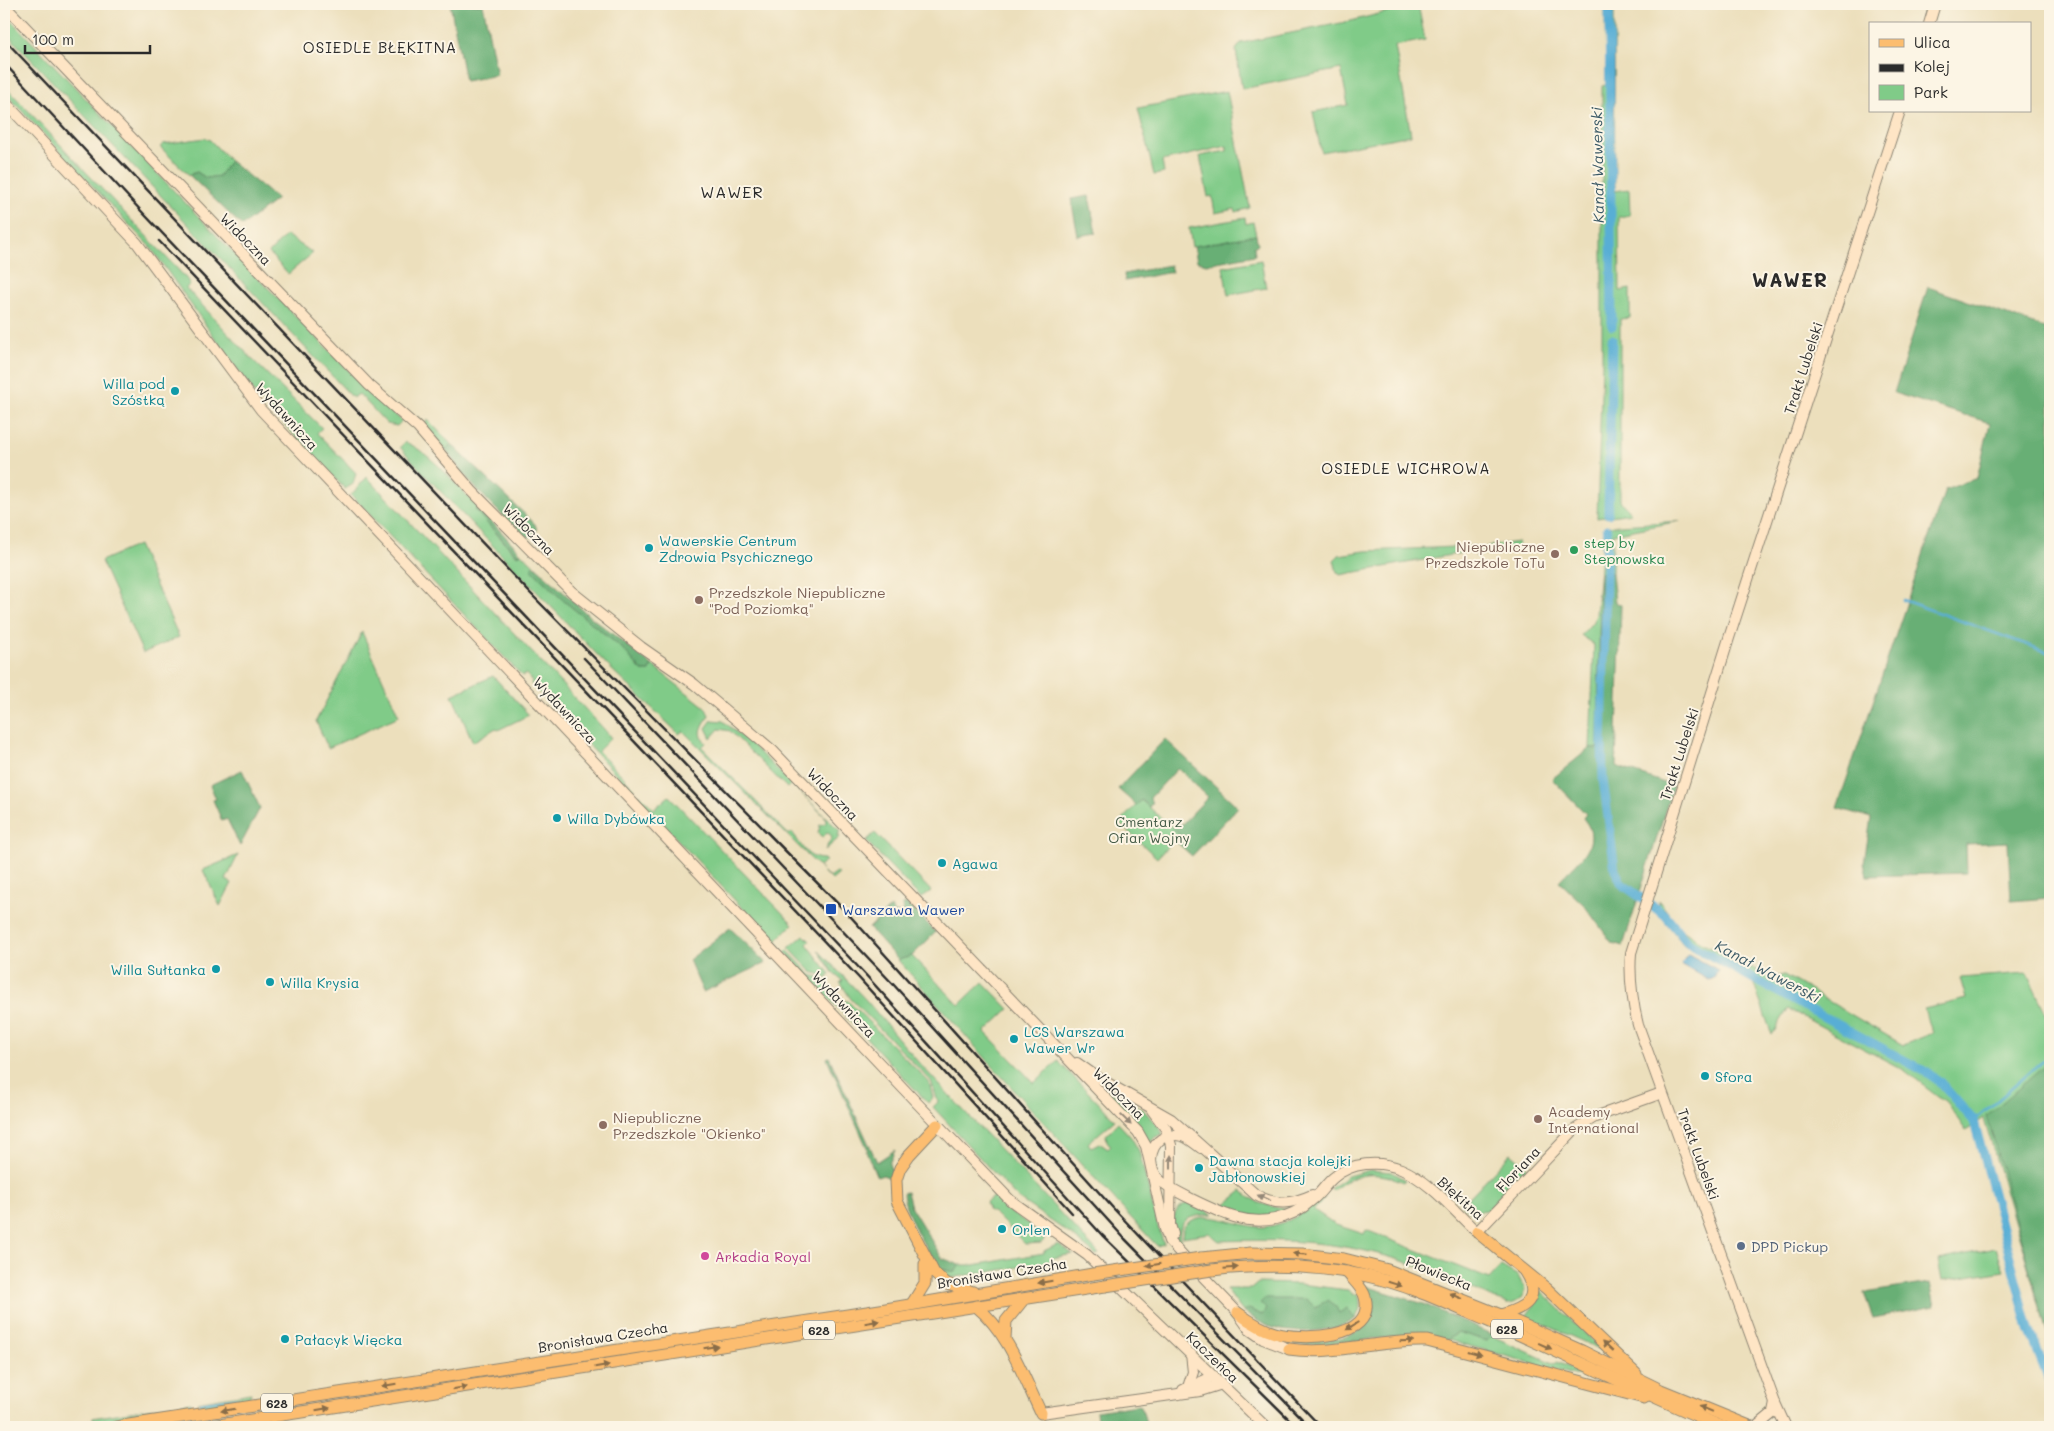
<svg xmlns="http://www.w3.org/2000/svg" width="2054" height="1431" font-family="Mali,sans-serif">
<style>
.green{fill:#80cb88;stroke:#567b5a}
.forest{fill:#68af74;stroke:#4a6d50}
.water{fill:#58aed5;stroke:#426c80}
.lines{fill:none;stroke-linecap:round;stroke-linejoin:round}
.stream{stroke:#58aed5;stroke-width:2.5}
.canal{stroke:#58aed5;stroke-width:9}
.secondary-casing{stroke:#8c8574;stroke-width:12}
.primary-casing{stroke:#8c8574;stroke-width:13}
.secondary{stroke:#fee5c5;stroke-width:10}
.primary{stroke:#fcbd6f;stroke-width:11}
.rail{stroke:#2b2b2b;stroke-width:2.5}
.primary-bridge-casing{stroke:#8c8574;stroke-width:13;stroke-linecap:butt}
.primary-bridge{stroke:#fcbd6f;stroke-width:11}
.oneway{fill:#948878}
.oneway2{fill:#896d4a}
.culture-dot{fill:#0f9aa8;stroke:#fcf5e5;stroke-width:2}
.leisure-dot{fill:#2e9e5b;stroke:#fcf5e5;stroke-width:2}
.education-dot{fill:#8d6e63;stroke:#fcf5e5;stroke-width:2}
.transit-dot{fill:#1a4fb4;stroke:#fcf5e5;stroke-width:2}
.service-dot{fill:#5c6f8a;stroke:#fcf5e5;stroke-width:2}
.hotel-dot{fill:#d1479c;stroke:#fcf5e5;stroke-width:2}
.labels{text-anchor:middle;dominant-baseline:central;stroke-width:4;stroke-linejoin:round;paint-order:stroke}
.shield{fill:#fcf5e5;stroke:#6a6863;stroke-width:1}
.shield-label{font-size:12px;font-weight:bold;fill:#2b2b2b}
.street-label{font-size:14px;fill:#2b2b2b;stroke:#fcf5e5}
.culture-label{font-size:14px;fill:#0d838f;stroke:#fcf5e5;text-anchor:start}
.leisure-label{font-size:14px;fill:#27864d;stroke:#fcf5e5;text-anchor:start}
.education-label{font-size:14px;fill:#785e54;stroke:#fcf5e5;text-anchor:start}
.park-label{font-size:14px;fill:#445b47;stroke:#fcf5e5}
.transit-label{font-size:14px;fill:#164399;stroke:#fcf5e5;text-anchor:start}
.service-label{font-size:14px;fill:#4e5e75;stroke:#fcf5e5;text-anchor:start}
.hotel-label{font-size:14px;fill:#b23c85;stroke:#fcf5e5;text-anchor:start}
.neighbourhood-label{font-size:15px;letter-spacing:1px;fill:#2b2b2b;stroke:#fcf5e5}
.water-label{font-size:15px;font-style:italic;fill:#3b5966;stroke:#fcf5e5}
.quarter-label{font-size:16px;letter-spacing:1px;fill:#2b2b2b;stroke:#fcf5e5}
.district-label{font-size:19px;font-weight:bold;letter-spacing:1px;fill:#2b2b2b;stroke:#fcf5e5}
</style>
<rect width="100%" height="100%" fill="#fcf5e5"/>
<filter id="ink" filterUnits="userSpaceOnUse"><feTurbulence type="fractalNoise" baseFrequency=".02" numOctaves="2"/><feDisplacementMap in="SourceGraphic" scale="10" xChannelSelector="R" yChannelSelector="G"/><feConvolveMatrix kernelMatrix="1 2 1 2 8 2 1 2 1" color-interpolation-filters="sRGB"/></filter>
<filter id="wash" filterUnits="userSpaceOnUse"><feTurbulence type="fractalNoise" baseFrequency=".0096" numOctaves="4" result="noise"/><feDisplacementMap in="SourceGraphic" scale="20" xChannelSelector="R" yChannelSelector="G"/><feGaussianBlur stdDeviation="1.12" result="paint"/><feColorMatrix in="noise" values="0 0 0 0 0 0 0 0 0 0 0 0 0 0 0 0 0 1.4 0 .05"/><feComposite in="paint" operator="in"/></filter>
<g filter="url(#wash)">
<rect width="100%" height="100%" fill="#ecdfbc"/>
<g class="green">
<polygon points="1418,4 1425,40 1395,46 1411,135 1321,152 1313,112 1348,105 1341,69 1242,89 1236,50 1241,43 1351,21"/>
<polygon points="1605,4 1614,4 1615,191 1629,189 1630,215 1619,217 1620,291 1630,289 1630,318 1620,319 1620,501 1631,513 1597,518 1602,363 1602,86 1606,85"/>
<polygon points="4,13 219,238 368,390 402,421 397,426 387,424 359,394 353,398 4,31"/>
<polygon points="4,85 185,277 190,284 186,288 252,359 322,428 317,433 356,473 353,484 345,489 251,389 151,248 4,92"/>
<polygon points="1227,91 1250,208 1236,212 1235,209 1215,213 1212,196 1208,197 1200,156 1227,151 1227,146 1162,161 1164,173 1154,175 1138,108"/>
<polygon points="205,138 210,140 230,161 220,176 206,178 197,172 189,175 160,147 163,144"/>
<polygon points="1245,218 1246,224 1253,222 1256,235 1192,247 1189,228"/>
<polygon points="286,235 313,253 288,274 269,253"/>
<polygon points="1261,260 1266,288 1228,295 1223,267"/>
<polygon points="417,416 425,423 428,420 451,444 445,450"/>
<path d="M405,442C429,451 459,488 478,507L475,510L517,556L521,553L534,565L531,569L564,601L623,649L642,671H650L652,665L705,707L709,715C704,725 696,732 706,743L702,747L789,835L792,832C801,844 806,859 824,859L826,861L819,867L829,878L837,872L839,874L832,880L683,731L679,734L607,665L423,473L400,447Z"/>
<polygon points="367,477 604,729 611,738 598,751 635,789 630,789 531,684 532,681 526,674 522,676 351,495"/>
<polygon points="1680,521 1613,534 1612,573 1600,574 1598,748 1590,748 1594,645 1581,635 1592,623 1596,615 1603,532 1606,526"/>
<polygon points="1518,542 1519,548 1475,556 1488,546"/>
<polygon points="138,545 179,637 143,653 101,561"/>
<polygon points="1475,546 1473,551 1340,575 1337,572 1334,560 1339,555 1365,551"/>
<polygon points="362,632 399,716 328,748 316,721"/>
<polygon points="493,676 529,715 498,730 496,728 473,742 452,695"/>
<polygon points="712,720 723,721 753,746 840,831 838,835 840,837 825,850 832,837 828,832 823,837 818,834 820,825 826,823 825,817 792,784 787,788 730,731 719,729 711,738 706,728"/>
<polygon points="639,794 654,809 669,796 793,924 776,941 781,949 639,799"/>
<polygon points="1141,800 1179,834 1157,858 1119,823"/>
<polygon points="875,833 931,891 921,898 866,841"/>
<polygon points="238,855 226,880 232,883 220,906 203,870"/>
<polygon points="1659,901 1681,929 1703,944 1773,978 1784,975 1903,1045 1933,1033 1924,1009 1966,999 1960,978 2027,973 2050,1022 2050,1341 1984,1118 1966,1131 1946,1102 1904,1070 1788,1009 1772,1035 1753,982 1684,945 1657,911"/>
<polygon points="804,935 810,941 807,944 830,974 827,979 822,975 812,972 789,948"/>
<polygon points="787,950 811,975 821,978 844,1001 848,1001 929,1082 933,1098 928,1103 785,952"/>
<polygon points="818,950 866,1000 918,1062 1099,1254 1096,1255 1070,1234 1016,1197 933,1107 938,1102 931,1081 851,999 840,982 843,981 834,974"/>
<polygon points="912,956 959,1005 983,982 1009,1009 985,1032 1034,1083 1058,1061 1115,1120 1088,1143 1091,1147 1099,1143 1108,1149 1111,1146 1107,1141 1106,1135 1118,1123 1131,1137 1139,1151 1158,1227 1164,1244 1157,1246 1020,1097 898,960"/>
<path d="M1096,1085C1123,1099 1148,1106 1163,1134L1155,1137L1150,1143Z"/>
<polygon points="1511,1153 1528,1168 1489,1210 1469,1212 1462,1205"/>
<path d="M1370,1170L1392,1172L1406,1180L1404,1182C1379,1171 1354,1171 1333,1191L1331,1188L1348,1176Z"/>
<path d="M1242,1191L1259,1203L1287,1210C1266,1220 1245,1215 1224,1210L1223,1206Z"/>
<polygon points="994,1196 1011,1213 1043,1232 1044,1239 1042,1243 1025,1244 994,1213 989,1211 986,1202"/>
<path d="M1322,1197L1325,1198L1314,1210L1336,1225L1364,1234L1366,1230L1489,1279L1501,1266L1518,1276L1525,1289C1523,1298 1517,1304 1507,1304C1470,1288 1432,1270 1393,1258C1336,1241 1278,1239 1219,1241L1209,1233L1182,1237L1183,1228C1202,1203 1238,1229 1265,1227C1288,1224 1306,1212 1322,1197Z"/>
<path d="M1188,1203H1193L1213,1214C1194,1216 1177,1216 1180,1241H1178C1171,1226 1170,1209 1188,1203Z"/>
<polygon points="1058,1244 1073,1254 1053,1258 1051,1262 950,1278 941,1273 937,1268 953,1272 960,1265 974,1265 1044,1253 1044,1251"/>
<polygon points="1996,1248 2004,1271 1942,1281 1938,1260"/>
<path d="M1258,1283L1299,1284L1348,1290L1354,1295L1358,1293C1361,1304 1361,1310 1355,1319L1321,1306L1266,1309L1262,1315L1249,1310L1243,1312L1226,1289H1251Z"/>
<polygon points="1540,1290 1604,1351 1526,1316 1538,1300"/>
<polygon points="1458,1332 1487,1341 1492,1336 1555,1364 1557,1362 1595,1378 1585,1378 1448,1340"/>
<polygon points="251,1393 250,1397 242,1400 203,1407 197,1402"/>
<polygon points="191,1402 193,1407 191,1411 97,1422 92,1418"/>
</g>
<g class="forest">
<polygon points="450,4 483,4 497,75 465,81"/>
<polygon points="230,161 277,199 242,226 189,175 197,172 206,178 219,176"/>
<polygon points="1089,196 1096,233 1078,236 1071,199"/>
<polygon points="1256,235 1258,245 1254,246 1255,255 1206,264 1197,261 1194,246"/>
<polygon points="1170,265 1172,272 1125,281 1124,274"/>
<polygon points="1928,287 2050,330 2050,898 2011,901 2008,842 1966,844 1967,873 1867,876 1864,863 1871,818 1837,808 1945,490 1977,478 1990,423 1894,393"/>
<polygon points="451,444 535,524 537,530 531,537 521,535 470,482 445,450"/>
<polygon points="478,507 521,553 518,556 475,510"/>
<polygon points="534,565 587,614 652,665 650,671 642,671 623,649 564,601 531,569"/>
<path d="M1600,573H1612L1615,602L1621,605L1616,766L1673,786L1623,946L1612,943L1584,905L1559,881C1576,862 1605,844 1583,818L1586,814L1552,779L1590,748H1598Z"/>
<polygon points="1165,739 1238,807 1192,856 1174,840 1179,834 1171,827 1174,824 1182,824 1208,797 1178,768 1150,798 1152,804 1149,807 1142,800 1136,805 1118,789"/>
<polygon points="242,770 260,808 240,846 227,819 222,821 213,800 216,799 210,785"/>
<polygon points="908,904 936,932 912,956 898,960 869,928 891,907 894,914 903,912 902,905"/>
<polygon points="730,928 766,963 703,992 689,960"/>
<polygon points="829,1057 877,1162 895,1150 889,1164 892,1171 890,1178 883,1175 877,1177 866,1151 868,1150 827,1058"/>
<polygon points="2050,1061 2050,1344 1987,1116"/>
<path d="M907,1192L911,1207L942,1258L960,1265L955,1272L937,1268C925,1245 906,1218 903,1193Z"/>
<polygon points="1930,1283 1935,1306 1873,1318 1864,1293"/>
<path d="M1366,1286L1424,1304L1493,1335L1487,1341L1458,1332L1448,1340C1397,1330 1346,1346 1294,1345V1341C1318,1340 1369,1344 1371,1310C1371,1302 1367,1293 1366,1286Z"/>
<path d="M1264,1299H1306L1315,1307L1328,1300L1335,1305L1339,1313L1347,1308L1355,1319C1338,1332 1291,1335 1271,1327C1261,1324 1252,1317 1243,1312L1249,1309L1262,1315L1266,1309L1260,1303Z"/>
<polygon points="1138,1405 1141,1406 1146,1423 1134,1427 1098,1427 1096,1411"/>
</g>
<polygon class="water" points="1688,954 1718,970 1714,978 1709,980 1681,964"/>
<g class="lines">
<g class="stream">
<polyline points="1903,600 2050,653"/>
<polyline points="1974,1121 2050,1055"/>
<polyline points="200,1403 237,1398"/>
<polyline points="149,1411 190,1405"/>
</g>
<g class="canal">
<polyline points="1609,4 1612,326"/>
<polyline points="1608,514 1612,339"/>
<polyline points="1607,529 1602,743 1603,779 1615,870 1622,884 1665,915 1687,942 1700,950 1926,1072 1939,1081 1974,1121 2029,1329 2050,1383"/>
</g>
</g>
</g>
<g filter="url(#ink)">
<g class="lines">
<g class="secondary-casing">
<g id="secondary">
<polyline points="4,5 369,385 418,428 472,491 572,592 641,647 694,684 772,750 1138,1132 1146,1146 1165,1229 1169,1241 1238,1313 1250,1330 1263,1339 1289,1349"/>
<polyline points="1929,24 1935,4"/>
<polyline points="4,101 137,243 261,410 917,1103 1010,1200 1087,1255 1266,1427"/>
<path d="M1077,1063L1097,1077L1171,1119L1256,1195C1276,1206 1292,1204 1312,1195"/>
<polyline points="1152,1110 1166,1129 1171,1145 1170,1225 1173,1234"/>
<path d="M1201,1148C1195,1144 1189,1138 1182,1136C1155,1130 1143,1158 1157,1177C1164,1188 1220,1213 1234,1217C1262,1225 1290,1220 1312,1200C1320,1194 1325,1185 1333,1178C1351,1162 1379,1160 1401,1169C1430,1181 1454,1211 1477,1232L1574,1130L1595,1117L1662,1093"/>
<polyline points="1188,1387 1193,1372 1191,1354"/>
<polyline points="1183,1390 1214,1376"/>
<polyline points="1041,1413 1200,1391 1222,1384"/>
<polyline points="1756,1427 1773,1413 1775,1403"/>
<path d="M1786,1427L1775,1403L1638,1025C1632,1000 1629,978 1631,953L1729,638L1900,111"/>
</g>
</g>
<g class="primary-casing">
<g id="primary">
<polyline points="937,1125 909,1155 900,1168 896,1180 897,1201 934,1273 947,1284 973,1292"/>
<polyline points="1477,1232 1547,1289 1636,1374"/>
<polyline points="1201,1258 1251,1253 1302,1254 1344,1259 1388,1270 1501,1315 1582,1351 1661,1390 1752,1427"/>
<path d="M1212,1270C1264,1264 1316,1265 1367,1276C1409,1285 1448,1304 1488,1321C1567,1355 1644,1394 1723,1427"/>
<polyline points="912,1304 925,1283 925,1264"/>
<path d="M976,1306C1009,1333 1023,1376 1041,1413"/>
<path d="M1238,1313C1249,1321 1261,1329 1275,1333C1299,1340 1377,1341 1365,1297C1363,1288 1353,1280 1347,1272"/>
<path d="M1501,1315C1525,1308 1542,1299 1525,1272"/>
<polyline points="1005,1339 1006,1321 1023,1300"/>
<path d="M1289,1349C1334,1356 1381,1339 1427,1341L1644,1398"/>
<polyline points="116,1427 880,1310 1093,1274"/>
<polyline points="206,1427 1105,1286"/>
</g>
</g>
<use href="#secondary" class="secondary"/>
<use href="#primary" class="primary"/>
<g class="rail">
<polyline points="4,39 531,594 851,917 1113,1208 1321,1427"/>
<polyline points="4,63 144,214 863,972 1102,1235 1297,1427"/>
<polyline points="159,241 858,977 1072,1213"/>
<polyline points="584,658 892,983 1125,1239 1310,1427"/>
</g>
<g class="primary-bridge-casing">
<g id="primary-bridge">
<polyline points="1093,1274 1201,1258"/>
<polyline points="1105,1286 1212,1270"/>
</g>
</g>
<use href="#primary-bridge" class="primary-bridge"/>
</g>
<defs><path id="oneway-solid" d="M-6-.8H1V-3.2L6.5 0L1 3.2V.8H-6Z" transform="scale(1.25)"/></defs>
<g class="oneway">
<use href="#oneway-solid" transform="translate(1126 1120) rotate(45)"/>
<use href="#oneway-solid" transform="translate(1171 1162) rotate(-90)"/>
<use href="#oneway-solid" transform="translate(1264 1198) rotate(-157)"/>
</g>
<g class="oneway2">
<use href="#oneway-solid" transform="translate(1300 1254) rotate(-176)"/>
<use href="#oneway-solid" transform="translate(1153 1265) rotate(171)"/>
<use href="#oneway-solid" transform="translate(1231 1268) rotate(-5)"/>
<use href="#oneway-solid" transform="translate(1045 1282) rotate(171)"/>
<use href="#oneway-solid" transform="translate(1395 1284) rotate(17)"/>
<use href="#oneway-solid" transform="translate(1456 1296) rotate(-157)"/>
<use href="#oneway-solid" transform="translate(872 1322) rotate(-9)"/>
<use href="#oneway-solid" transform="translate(1352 1326) rotate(148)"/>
<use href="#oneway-solid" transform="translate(1407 1341) rotate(-1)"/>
<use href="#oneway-solid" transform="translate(1545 1346) rotate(24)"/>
<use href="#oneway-solid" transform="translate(1608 1346) rotate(-137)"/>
<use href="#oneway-solid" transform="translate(711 1347) rotate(-9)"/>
<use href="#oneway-solid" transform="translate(1475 1353) rotate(16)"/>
<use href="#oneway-solid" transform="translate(602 1366) rotate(-9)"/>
<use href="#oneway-solid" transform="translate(389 1385) rotate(171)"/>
<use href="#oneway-solid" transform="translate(460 1388) rotate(-9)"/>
<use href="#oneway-solid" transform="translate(323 1409) rotate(-9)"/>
<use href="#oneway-solid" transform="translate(1706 1409) rotate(-158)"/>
<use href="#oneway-solid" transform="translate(228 1410) rotate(171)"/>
</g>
</g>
<g class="culture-dot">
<circle cx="175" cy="391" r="5"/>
<circle cx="649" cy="548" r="5"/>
<circle cx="557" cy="818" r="5"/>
<circle cx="942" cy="863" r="5"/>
<circle cx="216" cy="969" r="5"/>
<circle cx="270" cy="982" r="5"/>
<circle cx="1014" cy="1039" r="5"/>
<circle cx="1705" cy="1076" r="5"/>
<circle cx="1199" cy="1168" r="5"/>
<circle cx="1002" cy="1229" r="5"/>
<circle cx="285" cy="1339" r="5"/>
</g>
<circle class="leisure-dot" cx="1574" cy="550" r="5"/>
<g class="education-dot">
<circle cx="1555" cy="554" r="5"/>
<circle cx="699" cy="600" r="5"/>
<circle cx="1538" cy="1119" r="5"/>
<circle cx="603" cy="1125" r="5"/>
</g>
<rect class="transit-dot" x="825" y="903" width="12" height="12" rx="2.5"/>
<circle class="service-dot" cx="1741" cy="1246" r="5"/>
<circle class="hotel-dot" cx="705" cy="1256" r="5"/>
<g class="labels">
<g class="shield">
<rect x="1491" y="1319.5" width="32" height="19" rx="4"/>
<rect x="803" y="1320.5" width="32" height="19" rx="4"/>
<rect x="261" y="1393.5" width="32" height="19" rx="4"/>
</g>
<g class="shield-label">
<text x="1507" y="1329">628</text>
<text x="819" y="1330">628</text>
<text x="277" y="1403">628</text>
</g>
<g class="street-label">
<text transform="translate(246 239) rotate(46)">Widoczna</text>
<text transform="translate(1803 368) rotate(-72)">Trakt Lubelski</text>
<text transform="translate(287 416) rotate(48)">Wydawnicza</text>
<text transform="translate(529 529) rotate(45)">Widoczna</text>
<text transform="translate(565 710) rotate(47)">Wydawnicza</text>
<text transform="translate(1679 754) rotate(-72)">Trakt Lubelski</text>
<text transform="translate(833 794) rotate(46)">Widoczna</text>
<text transform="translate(844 1004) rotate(47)">Wydawnicza</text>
<text transform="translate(1119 1093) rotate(45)">Widoczna</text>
<text transform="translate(1699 1154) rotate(70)">Trakt Lubelski</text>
<text transform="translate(1518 1169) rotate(-47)">Floriana</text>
<text transform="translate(1461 1198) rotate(42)">Błękitna</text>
<text transform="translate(1002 1273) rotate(-9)">Bronisława Czecha</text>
<text transform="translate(1439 1273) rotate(22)">Płowiecka</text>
<text transform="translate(603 1337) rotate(-9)">Bronisława Czecha</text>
<text transform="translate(1213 1357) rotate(44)">Kaczeńca</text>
</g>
<g class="culture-label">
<text x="165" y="383" text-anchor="end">Willa pod<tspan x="165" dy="16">Szóstką</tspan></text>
<text x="659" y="540">Wawerskie Centrum<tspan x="659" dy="16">Zdrowia Psychicznego</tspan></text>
<text x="567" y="818">Willa Dybówka</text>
<text x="952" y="863">Agawa</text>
<text x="206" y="969" text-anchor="end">Willa Sułtanka</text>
<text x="280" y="982">Willa Krysia</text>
<text x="1024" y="1031">LCS Warszawa<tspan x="1024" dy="16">Wawer Wr</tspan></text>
<text x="1715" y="1076">Sfora</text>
<text x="1209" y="1160">Dawna stacja kolejki<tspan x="1209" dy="16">Jabłonowskiej</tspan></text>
<text x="1012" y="1229">Orlen</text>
<text x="295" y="1339">Pałacyk Więcka</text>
</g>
<g class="leisure-label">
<text x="1584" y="542">step by<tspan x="1584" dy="16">Stepnowska</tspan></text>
</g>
<g class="education-label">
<text x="1545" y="546" text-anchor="end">Niepubliczne<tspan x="1545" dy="16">Przedszkole ToTu</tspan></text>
<text x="709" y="592">Przedszkole Niepubliczne<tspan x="709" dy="16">"Pod Poziomką"</tspan></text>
<text x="1548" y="1111">Academy<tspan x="1548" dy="16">International</tspan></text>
<text x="613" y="1117">Niepubliczne<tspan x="613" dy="16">Przedszkole "Okienko"</tspan></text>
</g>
<g class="park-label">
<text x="1149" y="821">Cmentarz<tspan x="1149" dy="16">Ofiar Wojny</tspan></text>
</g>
<g class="transit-label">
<text x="842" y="909">Warszawa Wawer</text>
</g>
<g class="service-label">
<text x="1751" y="1246">DPD Pickup</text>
</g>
<g class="hotel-label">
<text x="715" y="1256">Arkadia Royal</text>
</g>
<g class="neighbourhood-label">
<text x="380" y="47">OSIEDLE BŁĘKITNA</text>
<text x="1406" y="468">OSIEDLE WICHROWA</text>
</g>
<g class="water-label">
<text transform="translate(1597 165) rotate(-91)">Kanał Wawerski</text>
<text transform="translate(1768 971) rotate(28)">Kanał Wawerski</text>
</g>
<g class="quarter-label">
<text x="732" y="191">WAWER</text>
</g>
<g class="district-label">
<text x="1790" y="279">WAWER</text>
</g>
</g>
<rect width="2054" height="1431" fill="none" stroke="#fcf5e5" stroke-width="20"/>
<rect x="1869" y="22" width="162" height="90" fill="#fcf5e5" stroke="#a8a49b"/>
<rect x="1879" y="39" width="25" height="8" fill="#fcbd6f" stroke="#a8a49b"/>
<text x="1914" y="48" font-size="15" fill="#2b2b2b">Ulica</text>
<rect x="1879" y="64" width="25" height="8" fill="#2b2b2b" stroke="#a8a49b"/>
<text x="1914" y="72" font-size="15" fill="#2b2b2b">Kolej</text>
<rect x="1879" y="85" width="25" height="15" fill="#80cb88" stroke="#a8a49b"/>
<text x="1914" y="98" font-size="15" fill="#2b2b2b">Park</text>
<path d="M25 45v8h125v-8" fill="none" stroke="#2b2b2b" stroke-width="2.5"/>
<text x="32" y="45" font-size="15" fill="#2b2b2b" stroke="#fcf5e5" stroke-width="4" paint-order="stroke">100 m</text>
</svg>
